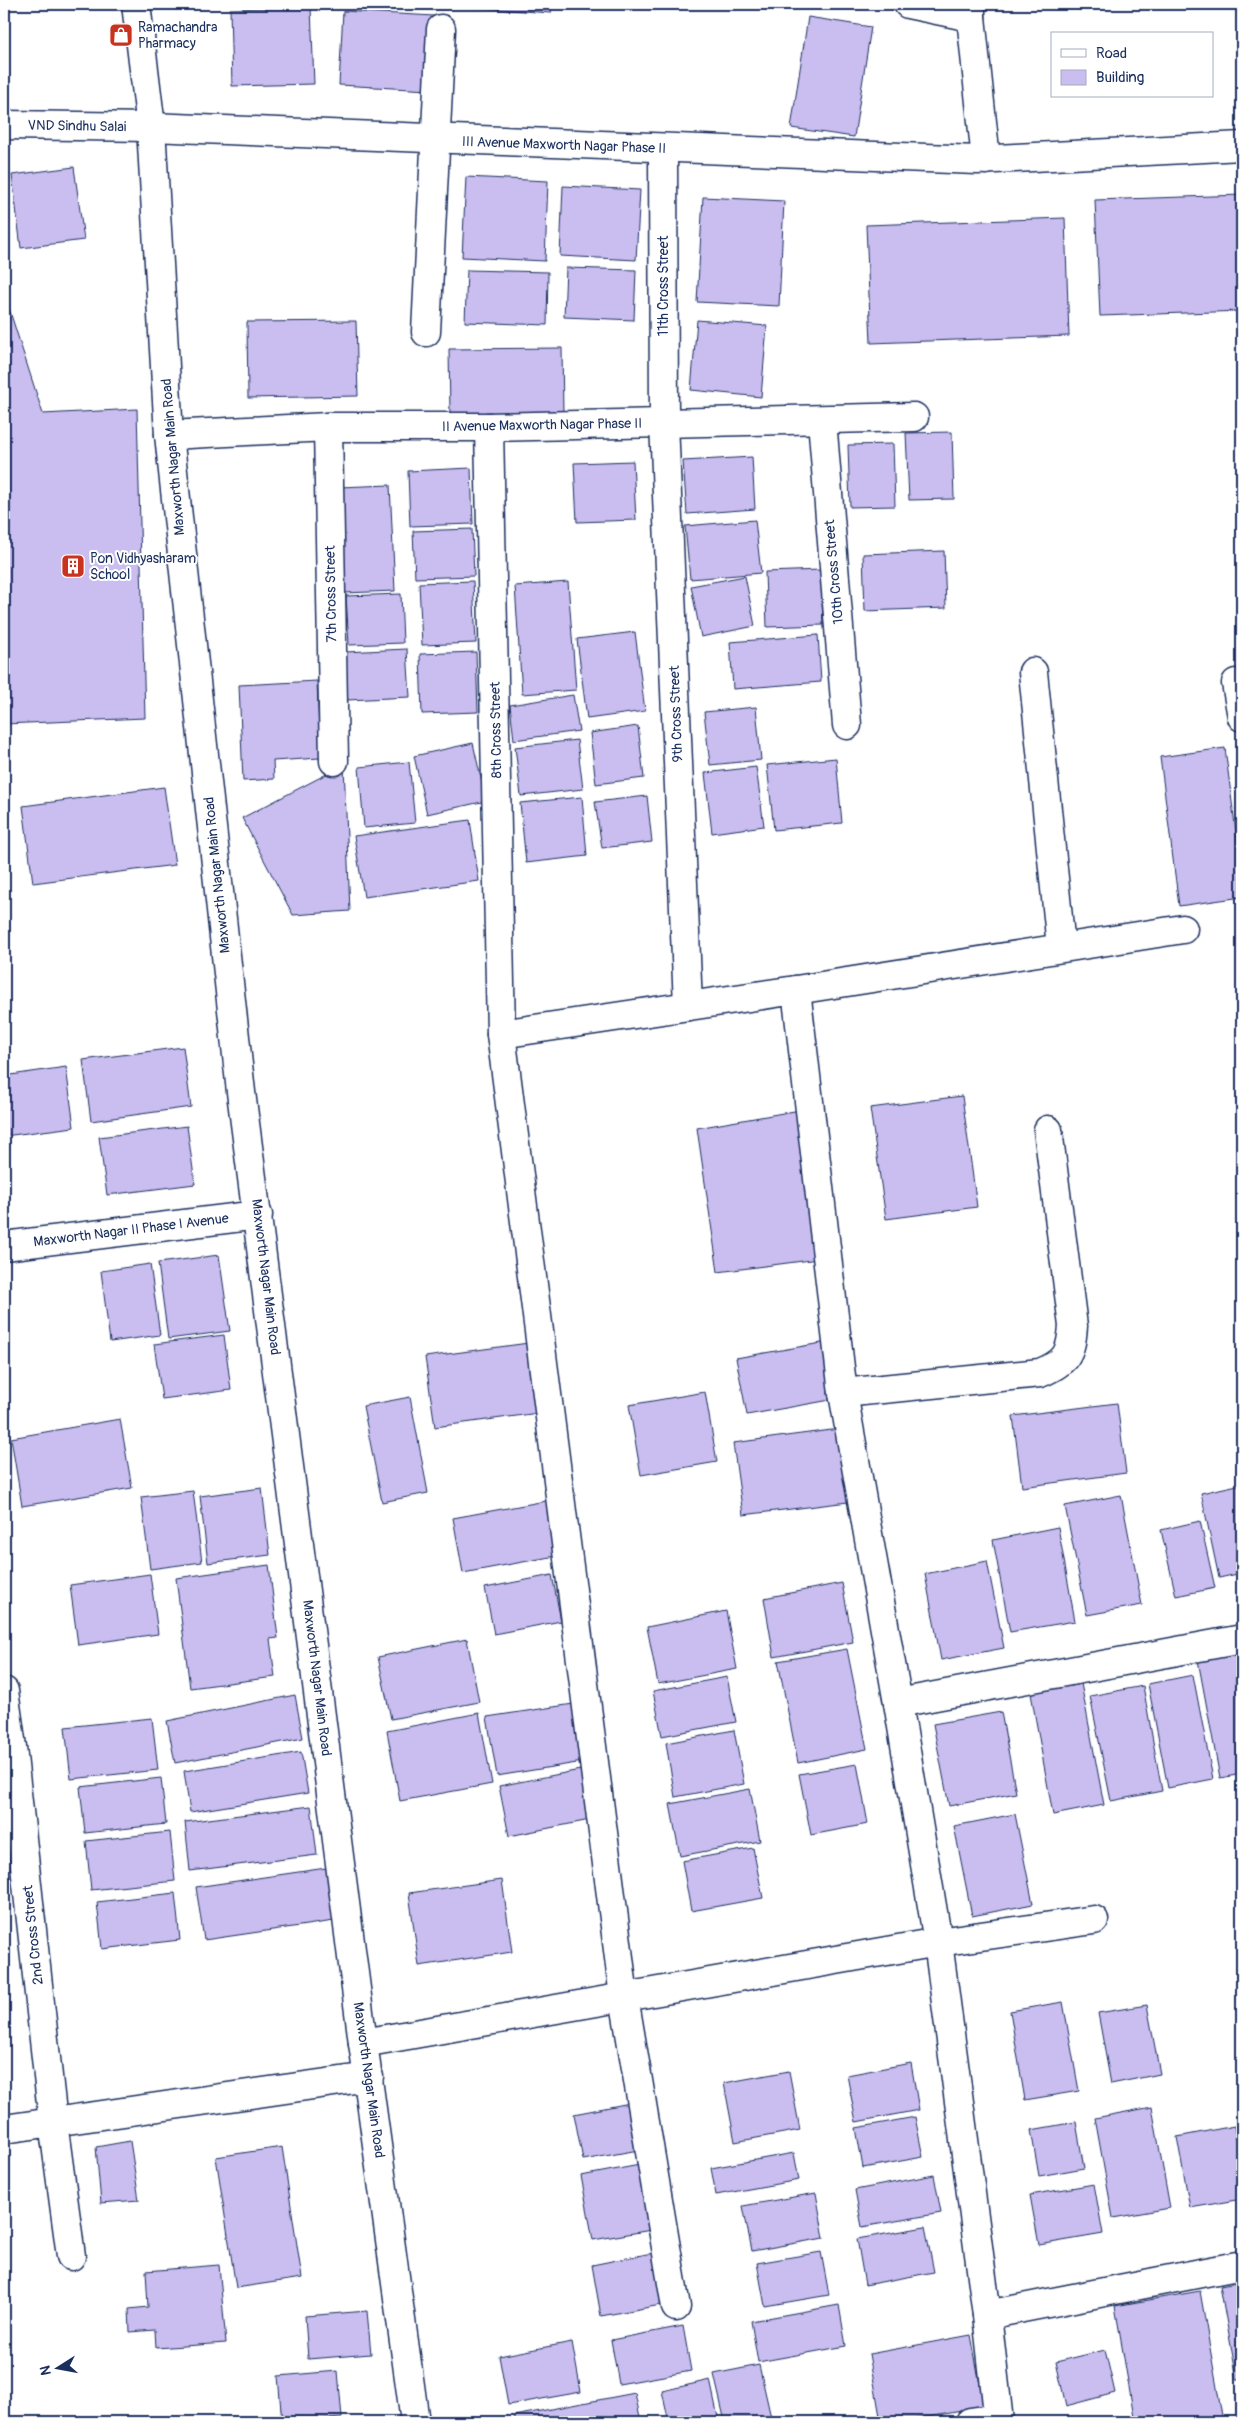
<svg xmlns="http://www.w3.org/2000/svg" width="1246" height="2426" font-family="Pangolin,sans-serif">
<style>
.building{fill:#cabdef;stroke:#1b2f5e}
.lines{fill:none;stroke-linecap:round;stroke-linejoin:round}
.minor-casing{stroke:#1b2f5e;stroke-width:31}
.minor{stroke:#fff;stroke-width:28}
.labels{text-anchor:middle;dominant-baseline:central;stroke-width:4;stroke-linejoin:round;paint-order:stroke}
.poi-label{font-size:14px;fill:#1b2f5e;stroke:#fff;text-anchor:start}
.street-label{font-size:14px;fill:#1b2f5e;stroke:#fff}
</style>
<rect width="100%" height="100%" fill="#fff"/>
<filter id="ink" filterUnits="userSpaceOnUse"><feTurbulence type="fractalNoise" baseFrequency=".02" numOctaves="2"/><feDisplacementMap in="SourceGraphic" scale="10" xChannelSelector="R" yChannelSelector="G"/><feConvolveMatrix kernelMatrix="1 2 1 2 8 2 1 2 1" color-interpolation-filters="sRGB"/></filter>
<g filter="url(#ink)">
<g class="building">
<polygon points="467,4 552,4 551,13 467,7"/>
<polygon points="311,7 314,84 232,86 230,9"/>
<polygon points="343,11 434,16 429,90 339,85"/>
<polygon points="808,17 871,27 854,137 791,128"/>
<polygon points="74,167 84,240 21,248 12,175"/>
<polygon points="466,177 548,181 545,261 462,257"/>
<polygon points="563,186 640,190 636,260 560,256"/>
<polygon points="1242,195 1242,311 1100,316 1095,200"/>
<polygon points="703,197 784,201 779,306 697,302"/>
<polygon points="1065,218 1069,336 871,343 866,225"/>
<polygon points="566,268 636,270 634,320 564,317"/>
<polygon points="467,270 548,272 547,325 465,322"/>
<polygon points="4,293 43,414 137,409 145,718 4,724"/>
<polygon points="697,320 767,326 761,397 691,390"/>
<polygon points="356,321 358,396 248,398 247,322"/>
<polygon points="562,348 563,413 450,414 449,349"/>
<polygon points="952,432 954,499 909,500 906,433"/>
<polygon points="893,444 895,506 850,507 848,445"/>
<polygon points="752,457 755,509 687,514 683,461"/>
<polygon points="633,461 636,520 577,522 574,463"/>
<polygon points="471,468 473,524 410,526 408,471"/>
<polygon points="390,485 395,591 344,593 339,487"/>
<polygon points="755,520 761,573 690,579 685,526"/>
<polygon points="472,529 474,576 415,578 413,531"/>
<polygon points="944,551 946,608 865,611 863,554"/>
<polygon points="821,570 823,625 767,627 765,572"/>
<polygon points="745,576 755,626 701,637 691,586"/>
<polygon points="473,581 476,643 422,645 419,583"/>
<polygon points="568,582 576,690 522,694 515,586"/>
<polygon points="401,594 403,643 349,645 346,596"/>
<polygon points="635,632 645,711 587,719 577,639"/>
<polygon points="818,635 821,682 733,689 730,642"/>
<polygon points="407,649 410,697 347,700 345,652"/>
<polygon points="476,652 478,712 422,714 420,654"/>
<polygon points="317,681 320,758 273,761 274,779 243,781 239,685"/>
<polygon points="573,695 579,731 514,740 510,705"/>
<polygon points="756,707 761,760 710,765 704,712"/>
<polygon points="638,726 644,778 596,784 590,733"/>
<polygon points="577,740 583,789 521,796 515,747"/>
<polygon points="473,743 486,801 427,814 414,756"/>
<polygon points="1225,748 1242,879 1242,897 1179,906 1160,757"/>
<polygon points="836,758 842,823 774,830 767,765"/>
<polygon points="409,762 415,823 364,828 359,767"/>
<polygon points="344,765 350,911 293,915 242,818"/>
<polygon points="756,767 764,826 712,833 705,773"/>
<polygon points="164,787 175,865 33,883 23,806"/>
<polygon points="647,796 652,842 602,848 595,802"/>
<polygon points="582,797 587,856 526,863 520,803"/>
<polygon points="470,820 479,881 364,897 354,836"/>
<polygon points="183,1047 191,1107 91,1121 83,1060"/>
<polygon points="66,1067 74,1127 4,1136 4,1076"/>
<polygon points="962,1096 977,1207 886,1219 870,1108"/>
<polygon points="806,1109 826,1258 718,1272 697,1128"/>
<polygon points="187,1126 195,1184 107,1195 99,1137"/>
<polygon points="219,1255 230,1331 168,1339 158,1263"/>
<polygon points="150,1264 160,1335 110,1342 101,1271"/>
<polygon points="224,1335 231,1390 162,1399 154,1344"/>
<polygon points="536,1342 546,1412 435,1427 425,1357"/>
<polygon points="827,1342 836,1399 747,1415 736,1358"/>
<polygon points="705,1392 717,1462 641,1475 629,1405"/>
<polygon points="410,1397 428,1493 382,1502 363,1406"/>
<polygon points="1117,1403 1126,1473 1022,1487 1013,1416"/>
<polygon points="120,1419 132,1488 22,1506 11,1438"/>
<polygon points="839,1429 848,1502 743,1515 733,1443"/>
<polygon points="1242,1484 1242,1573 1219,1578 1201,1493"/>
<polygon points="262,1488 270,1555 208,1563 200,1496"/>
<polygon points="193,1491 202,1562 150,1569 141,1497"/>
<polygon points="1121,1495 1142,1605 1087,1615 1065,1506"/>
<polygon points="551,1500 561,1555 463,1573 453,1518"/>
<polygon points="1200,1521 1215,1588 1176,1596 1161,1530"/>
<polygon points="1058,1527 1075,1621 1010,1632 993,1540"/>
<polygon points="987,1561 1004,1648 941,1660 925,1574"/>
<polygon points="269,1565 278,1638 270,1639 275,1677 190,1688 176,1578"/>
<polygon points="150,1574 158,1634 78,1645 70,1585"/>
<polygon points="552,1575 561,1621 494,1634 485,1588"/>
<polygon points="842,1583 853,1642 774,1657 764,1598"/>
<polygon points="726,1611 737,1669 658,1684 647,1627"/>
<polygon points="467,1639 479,1702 391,1719 378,1657"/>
<polygon points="847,1649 867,1749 798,1763 778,1661"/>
<polygon points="1242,1652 1242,1774 1220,1778 1198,1660"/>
<polygon points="1193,1675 1213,1779 1168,1788 1148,1684"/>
<polygon points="727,1677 736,1722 662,1736 653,1691"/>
<polygon points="1080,1678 1104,1805 1053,1815 1030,1688"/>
<polygon points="1143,1686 1162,1791 1111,1801 1090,1696"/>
<polygon points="295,1695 303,1738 175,1763 167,1721"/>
<polygon points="580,1703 589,1761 497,1776 487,1717"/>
<polygon points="1001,1712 1016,1793 949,1806 933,1724"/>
<polygon points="479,1713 492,1784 400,1801 387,1731"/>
<polygon points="152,1718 158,1770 71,1779 65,1727"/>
<polygon points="734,1730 744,1784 675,1797 666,1743"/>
<polygon points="301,1752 308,1793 190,1812 184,1771"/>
<polygon points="857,1764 868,1824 811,1835 799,1774"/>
<polygon points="580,1770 590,1820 509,1836 499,1786"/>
<polygon points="161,1778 166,1824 85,1833 80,1787"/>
<polygon points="750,1789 760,1841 680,1856 670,1804"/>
<polygon points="311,1806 317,1855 190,1871 185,1822"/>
<polygon points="1015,1814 1033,1904 972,1916 954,1826"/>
<polygon points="170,1832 175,1881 91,1890 86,1841"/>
<polygon points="753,1848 763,1898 691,1911 682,1861"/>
<polygon points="326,1868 334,1921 204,1940 196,1887"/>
<polygon points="502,1880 512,1952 419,1966 409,1893"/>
<polygon points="175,1893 180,1940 102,1949 97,1902"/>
<polygon points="1063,2002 1079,2091 1025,2100 1010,2011"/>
<polygon points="1147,2005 1160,2074 1111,2084 1098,2013"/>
<polygon points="911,2063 919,2110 856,2122 847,2075"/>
<polygon points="789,2071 800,2130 735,2142 724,2083"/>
<polygon points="635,2102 644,2149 583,2160 574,2114"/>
<polygon points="1152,2107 1170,2208 1113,2218 1095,2118"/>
<polygon points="915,2117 923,2157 863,2168 856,2128"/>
<polygon points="1076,2122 1084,2168 1039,2176 1031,2130"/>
<polygon points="1234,2126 1242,2172 1242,2199 1190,2208 1177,2137"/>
<polygon points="130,2141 139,2200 101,2203 96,2147"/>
<polygon points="282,2147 302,2278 236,2288 216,2157"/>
<polygon points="794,2153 799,2180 716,2195 711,2168"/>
<polygon points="645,2164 657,2229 593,2240 581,2176"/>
<polygon points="934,2175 941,2213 862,2227 855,2190"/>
<polygon points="1094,2184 1103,2234 1039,2245 1030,2195"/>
<polygon points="816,2193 824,2238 752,2251 743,2206"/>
<polygon points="925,2227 934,2272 865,2285 857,2239"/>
<polygon points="662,2251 672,2303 601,2316 592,2265"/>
<polygon points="821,2252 829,2295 765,2306 757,2263"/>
<polygon points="219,2265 226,2343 156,2348 155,2330 130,2332 129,2309 148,2307 146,2271"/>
<polygon points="1242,2282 1242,2379 1237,2379 1220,2286"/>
<polygon points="1200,2291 1223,2422 1135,2422 1115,2306"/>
<polygon points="839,2305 846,2346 758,2362 751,2321"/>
<polygon points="367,2311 371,2354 308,2359 305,2316"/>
<polygon points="683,2326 691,2371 619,2384 611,2340"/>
<polygon points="971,2335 984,2407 900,2422 881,2422 869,2354"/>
<polygon points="572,2342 581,2392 508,2405 499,2356"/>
<polygon points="1105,2350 1115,2393 1066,2406 1056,2362"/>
<polygon points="759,2365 772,2422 725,2422 714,2374"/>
<polygon points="338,2371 342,2418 282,2422 278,2376"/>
<polygon points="710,2380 719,2422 669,2422 662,2391"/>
<polygon points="635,2393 641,2422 515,2422 514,2416"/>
</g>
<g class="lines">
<g class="minor-casing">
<g id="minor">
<polyline points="136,4 151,127 169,435 241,1092 363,2043 415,2422"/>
<polyline points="908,4 971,17 971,4"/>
<polyline points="971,17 986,160"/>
<polyline points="4,125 151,127 977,160 1242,146"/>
<polyline points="663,149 664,422 688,1006"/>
<polyline points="426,332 441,29"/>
<polyline points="822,420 847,725"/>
<polyline points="328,427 334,761"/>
<polyline points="489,427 501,1034"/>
<polyline points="169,435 328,427 489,427 914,417"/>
<polyline points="1033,672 1061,947"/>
<polyline points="1236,683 1242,717"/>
<polyline points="796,990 1183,929"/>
<polyline points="4,1246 258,1215"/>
<path d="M843,1393L1040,1373C1067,1362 1071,1353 1073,1326L1048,1130"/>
<polyline points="4,1691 12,1747 53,2122 71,2256"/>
<polyline points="1094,1920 938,1942 898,1703 1242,1639"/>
<polyline points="363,2043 938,1942 987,2315 1242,2265"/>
<polyline points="4,2129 369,2077"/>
<polyline points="676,2307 624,1997 501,1034 796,990 843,1393 898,1703"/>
<polyline points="987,2315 999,2422"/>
<polyline points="970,2422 998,2418"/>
</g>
</g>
<use href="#minor" class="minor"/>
</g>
</g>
<defs>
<g id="shop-square" transform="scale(1.25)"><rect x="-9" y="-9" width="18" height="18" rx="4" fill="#c8321e" stroke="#fff"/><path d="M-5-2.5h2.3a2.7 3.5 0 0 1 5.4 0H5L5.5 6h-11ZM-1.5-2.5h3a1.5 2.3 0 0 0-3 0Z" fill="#fff"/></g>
<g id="building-square" transform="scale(1.25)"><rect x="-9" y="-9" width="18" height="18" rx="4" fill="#c8321e" stroke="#fff"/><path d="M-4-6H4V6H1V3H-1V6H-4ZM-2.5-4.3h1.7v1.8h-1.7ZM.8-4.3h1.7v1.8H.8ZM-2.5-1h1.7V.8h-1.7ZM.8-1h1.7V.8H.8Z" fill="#fff"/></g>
</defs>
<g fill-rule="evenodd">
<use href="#shop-square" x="121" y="35"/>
<use href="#building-square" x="73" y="566"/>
</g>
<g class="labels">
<g class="poi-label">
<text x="138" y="27">Ramachandra<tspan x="138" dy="16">Pharmacy</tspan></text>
<text x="90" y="558">Pon Vidhyasharam<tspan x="90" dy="16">School</tspan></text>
</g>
<g class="street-label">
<text transform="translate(77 126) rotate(1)">VND Sindhu Salai</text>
<text transform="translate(564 145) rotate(2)">III Avenue Maxworth Nagar Phase II</text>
<text transform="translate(663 286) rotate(-90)">11th Cross Street</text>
<text transform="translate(542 425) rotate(-1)">II Avenue Maxworth Nagar Phase II</text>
<text transform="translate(173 457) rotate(-95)">Maxworth Nagar Main Road</text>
<text transform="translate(834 572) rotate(-95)">10th Cross Street</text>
<text transform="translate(331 594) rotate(-91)">7th Cross Street</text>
<text transform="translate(676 714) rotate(-92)">9th Cross Street</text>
<text transform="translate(496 730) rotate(-91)">8th Cross Street</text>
<text transform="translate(217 875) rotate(-96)">Maxworth Nagar Main Road</text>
<text transform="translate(131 1230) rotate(-7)">Maxworth Nagar II Phase I Avenue</text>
<text transform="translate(266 1277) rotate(83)">Maxworth Nagar Main Road</text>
<text transform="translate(317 1678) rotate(83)">Maxworth Nagar Main Road</text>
<text transform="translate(33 1935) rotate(-96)">2nd Cross Street</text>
<text transform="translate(369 2080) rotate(82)">Maxworth Nagar Main Road</text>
</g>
</g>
<rect width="1246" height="2426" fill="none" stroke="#fff" stroke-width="20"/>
<rect x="10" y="10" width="1226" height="2406" fill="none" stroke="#1b2f5e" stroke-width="2" filter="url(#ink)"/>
<rect x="1051" y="32" width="162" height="65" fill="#ffffff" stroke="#a4acbf"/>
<rect x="1061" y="49" width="25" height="8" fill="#ffffff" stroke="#a4acbf"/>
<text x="1096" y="58" font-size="15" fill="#1b2f5e">Road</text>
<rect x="1061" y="70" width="25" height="15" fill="#cabdef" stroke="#a4acbf"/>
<text x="1096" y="82" font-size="15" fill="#1b2f5e">Building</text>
<g transform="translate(58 2368) rotate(259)" stroke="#ffffff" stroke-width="4" paint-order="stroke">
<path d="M0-4L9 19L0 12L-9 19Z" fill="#1b2f5e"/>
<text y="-8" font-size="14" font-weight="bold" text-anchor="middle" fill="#1b2f5e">N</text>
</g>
</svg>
